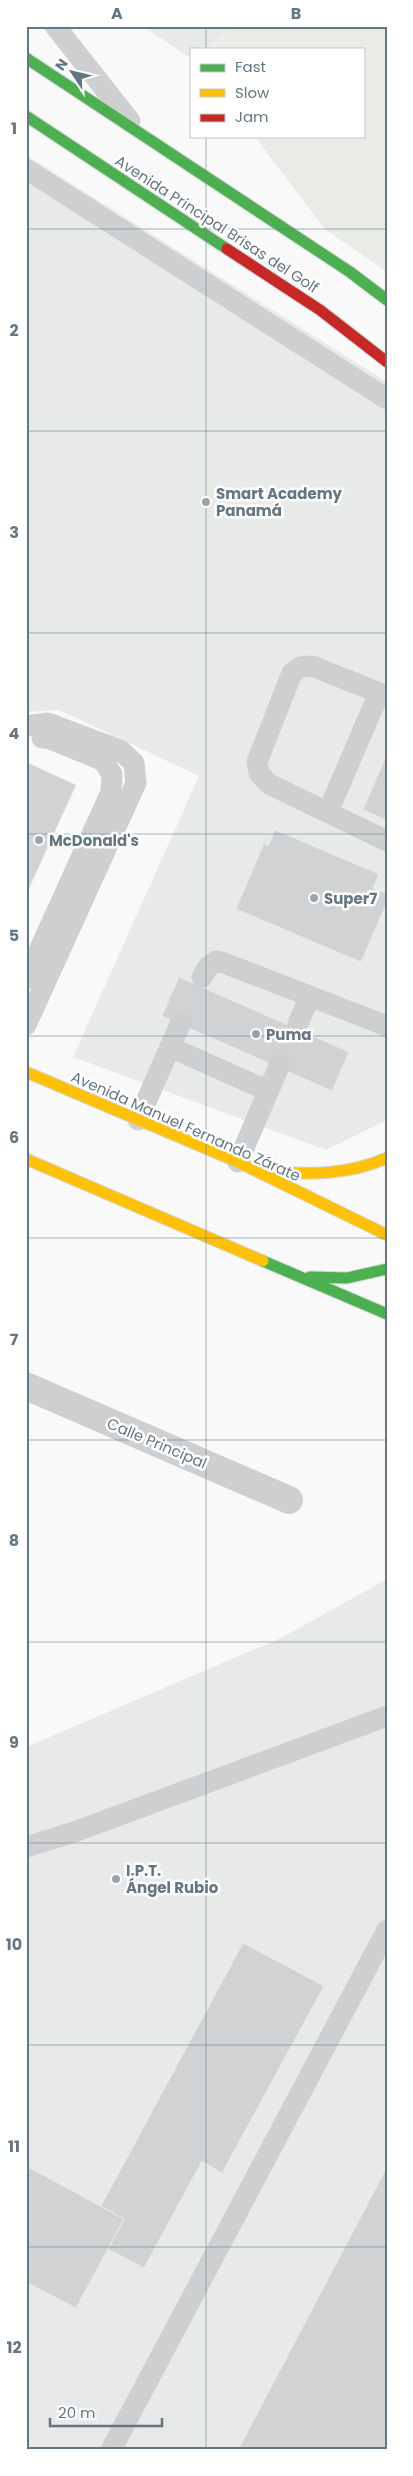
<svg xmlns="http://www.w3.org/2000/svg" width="413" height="2476" font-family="Poppins,sans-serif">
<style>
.built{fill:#e8e9e9}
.green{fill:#e8ebe6}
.building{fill:#d0d2d3;stroke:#e8e8e8}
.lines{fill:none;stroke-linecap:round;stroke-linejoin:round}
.fast-casing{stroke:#d5d6d7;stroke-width:13}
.slow-casing{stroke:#d5d6d7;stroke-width:13}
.jam-casing{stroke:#d5d6d7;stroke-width:13}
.lane{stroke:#cecfd0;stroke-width:21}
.street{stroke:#cecfd0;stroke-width:28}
.fast{stroke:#4caf50;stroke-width:11}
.slow{stroke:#ffc107;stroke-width:11}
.jam{stroke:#c62828;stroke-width:11}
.grid{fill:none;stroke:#657683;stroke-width:1;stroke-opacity:0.55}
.poi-dot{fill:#99a4ac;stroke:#fff;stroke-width:2}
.labels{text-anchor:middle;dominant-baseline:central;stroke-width:5;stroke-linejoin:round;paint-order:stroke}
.street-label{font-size:15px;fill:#657683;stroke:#fff}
.poi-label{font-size:15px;font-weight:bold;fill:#657683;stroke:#fff;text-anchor:start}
.neatline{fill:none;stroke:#657683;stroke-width:2}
.grid-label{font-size:16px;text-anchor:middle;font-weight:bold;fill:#657683}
</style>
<rect width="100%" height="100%" fill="#f9f9f9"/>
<g class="built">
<polygon points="142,26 234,26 211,49 192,49 192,59"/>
<polygon points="26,155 387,382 387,1120 326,1150 73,1057 199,776 59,710 26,712"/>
<polygon points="387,1579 387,2450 26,2450 26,1747 281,1638"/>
</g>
<polygon class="green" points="235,26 387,26 387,272 325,229 254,136 364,136 364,49 212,49"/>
<g class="building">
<polygon points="387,754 387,820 363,810"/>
<polygon points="26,762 76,785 26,895"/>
<polygon points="275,830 379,874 373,888 387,894 387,902 361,962 236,909 264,843 268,846"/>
<polygon points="179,977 349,1052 332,1091 162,1016"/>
<polygon points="243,1943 324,1986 222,2173 202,2161 144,2268 108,2249 124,2219 101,2206"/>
<polygon points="26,2166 124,2219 76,2308 26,2282"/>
<polygon points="387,2167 387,2450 238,2450"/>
</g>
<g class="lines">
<g class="fast-casing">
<g id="fast">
<polyline points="26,58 350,272 387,300"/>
<polyline points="26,116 227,249"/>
<polyline points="263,1261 387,1314"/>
<polyline points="310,1277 347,1278 387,1269"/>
</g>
</g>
<g class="slow-casing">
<g id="slow">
<polyline points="26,1072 238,1162 387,1235"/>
<polyline points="26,1159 263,1261"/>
<path d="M268,1171C310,1175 348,1175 387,1158"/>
</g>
</g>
<g class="jam-casing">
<polyline id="jam" points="227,249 320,310 387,362"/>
</g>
<g class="lane">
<polyline points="55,26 130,121"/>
<polyline points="26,169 387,399"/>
<polyline points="387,696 312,666 300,667 292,673 257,762 259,773 269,784 387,841"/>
<polyline points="26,726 48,723 120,750 134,763 136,783 26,1025"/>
<polyline points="328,812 379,693"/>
<polyline points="202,977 208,967 216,961 224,963 387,1026"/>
<polyline points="26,979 111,792 112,775 104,761 48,738 42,738"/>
<polyline points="298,1024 309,998"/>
<polyline points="170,1047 268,1091"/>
<polyline points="138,1120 181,1022"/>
<polyline points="238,1162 280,1064"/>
<polyline points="26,1847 77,1831 387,1716"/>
<polyline points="111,2450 387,1930"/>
</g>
<polyline class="street" points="26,1386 289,1500"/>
<use href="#fast" class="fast"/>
<use href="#slow" class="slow"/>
<use href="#jam" class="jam"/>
</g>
<path class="grid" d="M206,26V49M206,136V2450M26,229H387M26,431H387M26,633H387M26,834H387M26,1036H387M26,1238H387M26,1440H387M26,1642H387M26,1843H387M26,2045H387M26,2247H387"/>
<g class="poi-dot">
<circle cx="206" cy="502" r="5"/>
<circle cx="39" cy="840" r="5"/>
<circle cx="314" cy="898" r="5"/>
<circle cx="256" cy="1034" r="5"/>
<circle cx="116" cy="1879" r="5"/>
</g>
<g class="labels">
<g class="street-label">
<text transform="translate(217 224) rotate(33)">Avenida Principal Brisas del Golf</text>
<text transform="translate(186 1126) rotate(24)">Avenida Manuel Fernando Zárate</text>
<text transform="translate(157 1443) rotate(23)">Calle Principal</text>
</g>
<g class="poi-label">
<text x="216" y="493">Smart Academy<tspan x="216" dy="17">Panamá</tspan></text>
<text x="49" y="840">McDonald's</text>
<text x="324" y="898">Super7</text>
<text x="266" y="1034">Puma</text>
<text x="126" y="1870">I.P.T.<tspan x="126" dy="17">Ángel Rubio</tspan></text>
</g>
</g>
<rect width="413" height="2476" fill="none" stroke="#ffffff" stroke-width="55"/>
<rect x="190" y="48" width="175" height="90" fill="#ffffff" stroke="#c1c8cd"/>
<rect x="200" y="64" width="25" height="8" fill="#4caf50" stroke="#c1c8cd"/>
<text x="235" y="72" font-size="15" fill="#657683">Fast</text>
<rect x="200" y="89" width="25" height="8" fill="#ffc107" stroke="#c1c8cd"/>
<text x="235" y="98" font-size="15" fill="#657683">Slow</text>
<rect x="200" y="114" width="25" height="8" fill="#c62828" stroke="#c1c8cd"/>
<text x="235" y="122" font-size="15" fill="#657683">Jam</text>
<g transform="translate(72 72) rotate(305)" stroke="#ffffff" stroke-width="4" paint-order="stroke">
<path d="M0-4L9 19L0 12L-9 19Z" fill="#657683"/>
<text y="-8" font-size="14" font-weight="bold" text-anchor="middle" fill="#657683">N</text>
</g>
<path d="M50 2418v8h112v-8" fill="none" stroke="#657683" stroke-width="2.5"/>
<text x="58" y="2418" font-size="15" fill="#657683" stroke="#ffffff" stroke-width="4" paint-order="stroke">20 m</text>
<rect x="28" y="28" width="358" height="2420" class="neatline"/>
<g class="grid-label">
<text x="117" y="19">A</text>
<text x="296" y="19">B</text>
<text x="14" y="134">1</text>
<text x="14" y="336">2</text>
<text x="14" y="538">3</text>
<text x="14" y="739">4</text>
<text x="14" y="941">5</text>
<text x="14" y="1143">6</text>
<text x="14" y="1345">7</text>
<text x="14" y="1546">8</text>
<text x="14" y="1748">9</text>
<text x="14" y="1950">10</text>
<text x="14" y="2152">11</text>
<text x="14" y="2353">12</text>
</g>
</svg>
